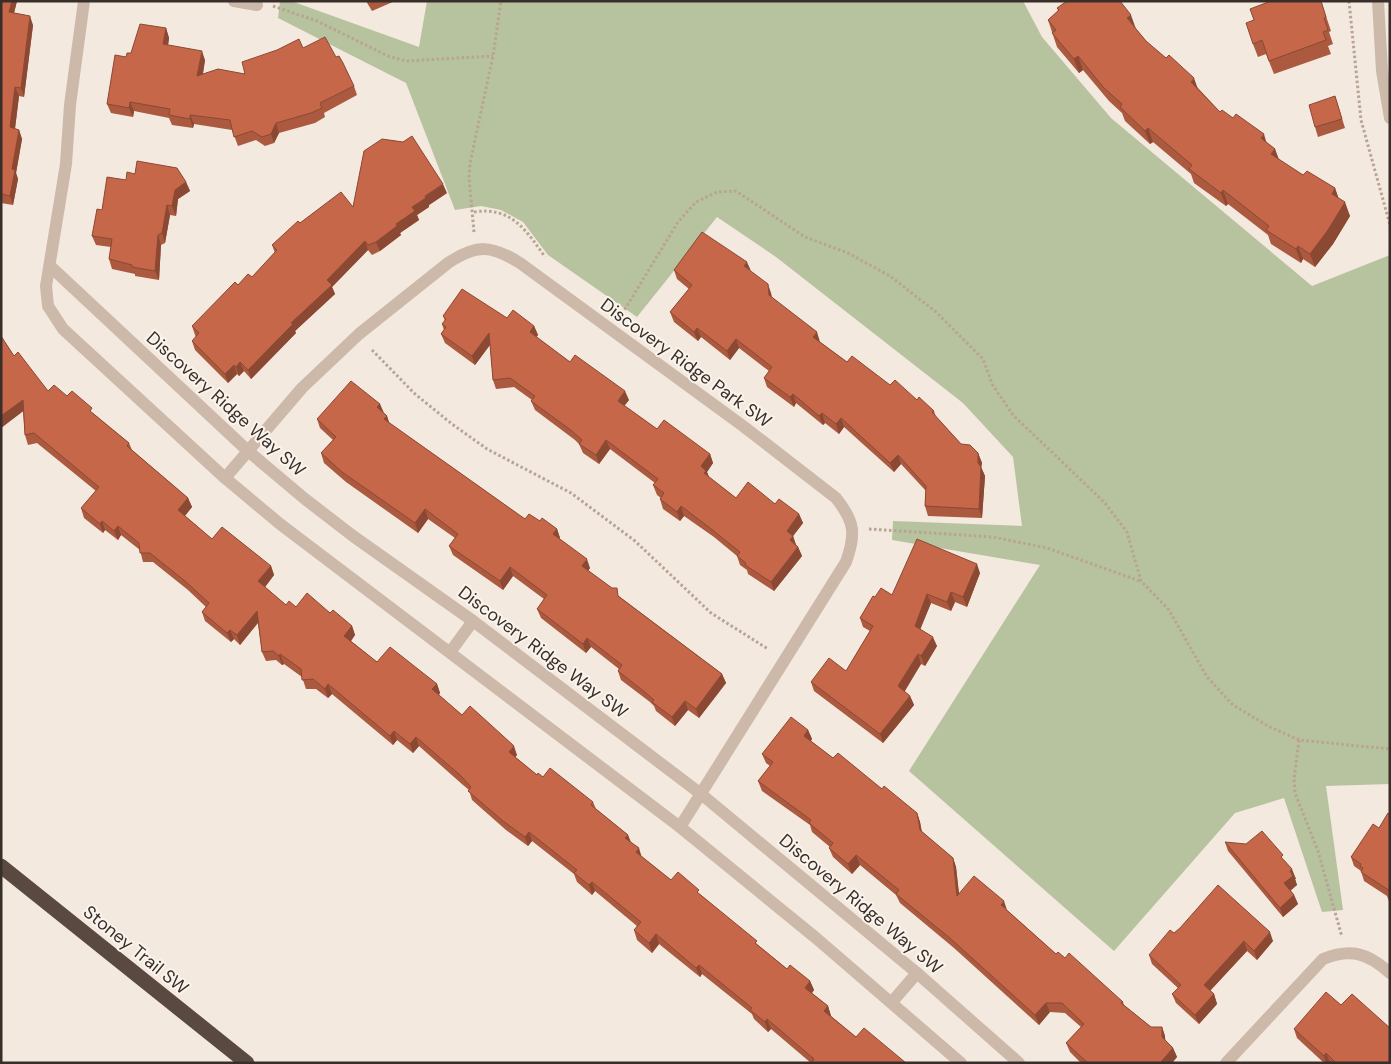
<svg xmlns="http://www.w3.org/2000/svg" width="1391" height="1064" font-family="'DM Sans',sans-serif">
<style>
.green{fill:#b7c39e}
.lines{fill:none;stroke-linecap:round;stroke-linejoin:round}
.path{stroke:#b8a394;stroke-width:3;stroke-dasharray:2.5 2.5;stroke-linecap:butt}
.street{stroke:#ccb9aa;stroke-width:12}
.highway{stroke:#5a4941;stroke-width:15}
.wall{fill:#ab593f}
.shaded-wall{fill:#8b4833}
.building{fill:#c76749;stroke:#8b4833}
.labels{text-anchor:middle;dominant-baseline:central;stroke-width:4;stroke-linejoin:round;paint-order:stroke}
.street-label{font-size:18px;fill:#392f2a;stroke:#faf4ec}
</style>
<rect width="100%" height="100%" fill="#f3e9df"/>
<polygon class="green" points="280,1 291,1 419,47 427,1 1023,1 1042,37 1111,118 1312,286 1390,255 1390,784 1326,786 1343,910 1322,912 1284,798 1235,813 1114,951 909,771 1040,565 892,540 893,521 1022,526 1013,457 963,403 776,257 717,217 637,317 548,255 523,222 501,210 481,206 455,210 406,83 278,18"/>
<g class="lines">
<g class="path">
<polyline points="1349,1 1361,120 1390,225"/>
<polyline points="273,6 317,21 388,56 406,61 493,56"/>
<path d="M474,212C511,206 527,231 545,257"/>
<polyline points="474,232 469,178 470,163 493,56 501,1"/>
<polyline points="622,314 678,222 696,202 717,192 736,191 805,237 848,253 890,276 936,312 983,359 992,384 1013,415 1104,502 1127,532 1141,581 1169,610 1207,677 1233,705 1268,726 1299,740 1390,749"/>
<polyline points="372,350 415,394 452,424 487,449 571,493 635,541 711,613 768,649"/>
<polyline points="869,529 993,537 1047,548 1140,581"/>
<polyline points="1299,740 1294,779 1295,793 1318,851 1342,937"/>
</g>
<g class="street">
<polyline points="84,1 70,105 66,164 46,286 48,306 63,329 225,478 280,524 680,827 816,938 961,1063"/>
<polyline points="234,1 257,5"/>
<polyline points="1378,1 1382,71 1390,118"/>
<polyline points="50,266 248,451 305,499 353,536 473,621 701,794 917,973 1019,1063"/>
<path d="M225,478L302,388L359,334L448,263C477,244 491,245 520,263L743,426L836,498C855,522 856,534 846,562L680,827"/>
<polyline points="451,651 473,621"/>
<polyline points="892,1002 917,973"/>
<path d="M1226,1063L1323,959C1351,948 1368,953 1390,973"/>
</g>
<polyline class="highway" points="1,866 247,1063"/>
</g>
<g class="wall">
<polygon points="1,1 17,1 14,13 33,25 24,97 19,96 15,129 19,130 22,139 16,173 18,179 13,205 1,203"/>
<polygon points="366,1 395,1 372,11"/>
<polygon points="1321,1 1331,31 1329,32 1333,44 1328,46 1331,54 1274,74 1266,54 1258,57 1253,44 1254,20"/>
<polygon points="1057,8 1136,29 1146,41 1198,88 1220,112 1233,118 1266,142 1275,149 1278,159 1303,175 1335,188 1338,198 1350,216 1333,244 1315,267 1303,259 1301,263 1271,244 1268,235 1228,204 1226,206 1194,183 1191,174 1153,142 1150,144 1125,121 1122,113 1109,101 1083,70 1079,73 1057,47 1048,20 1058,11"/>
<polygon points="166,28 169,38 168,45 205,60 203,74 245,74 303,48 336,57 354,86 357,95 324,113 325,117 315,123 279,133 274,143 265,146 256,140 238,146 232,130 194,124 193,128 172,125 169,118 134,111 133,117 111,113 107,104 126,57"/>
<polygon points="1335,96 1345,128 1318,137 1315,127"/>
<polygon points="126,180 186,182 190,191 178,199 176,216 170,215 165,243 161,245 159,280 135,276 135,274 112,269 109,259 111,247 96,245 92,236 102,210"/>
<polygon points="447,193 429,205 429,207 417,215 419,220 400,233 401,235 380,251 372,255 368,250 332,287 335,294 295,331 296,333 251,379 244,371 239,376 237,374 228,383 195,350 192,341 196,337 195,335 192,326 238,285 252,277 275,253 272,245 300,223 353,207"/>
<polygon points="674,270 750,271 771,293 772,297 820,342 847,362 917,400 934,411 936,417 961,444 978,453 982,463 981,467 985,476 982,518 928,516 925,506 926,491 901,464 894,472 844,427 839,434 825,423 823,425 796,403 794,407 767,387 764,378 769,371 739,348 730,360 701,337 698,341 674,322 670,312 689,289 677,279"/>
<polygon points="443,316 507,318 534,326 538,335 536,337 570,362 629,400 624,406 657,429 710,454 713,463 707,472 709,477 736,498 775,504 799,514 803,523 793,536 796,545 798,547 802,556 774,591 748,574 747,570 740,565 737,556 714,537 684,516 680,521 663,509 660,499 661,498 657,495 653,485 655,483 610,449 599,464 583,453 579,444 575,440 535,410 531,401 532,400 514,387 496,389 493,380 490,345 475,365 445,343 441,334 444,330 442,324 445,321"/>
<polygon points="1,336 14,356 48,391 67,396 94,414 129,443 132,450 188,498 192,507 185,516 212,539 271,566 274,575 265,587 286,605 330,613 352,626 355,635 351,641 377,662 437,684 440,693 439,695 462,715 517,755 515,757 537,775 593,802 596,809 628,835 631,842 641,856 671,880 701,895 758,945 787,969 810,981 814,990 812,993 828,1006 831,1016 856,1037 906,1063 811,1063 771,1029 768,1032 754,1019 752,1014 702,974 700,977 659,944 652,953 637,940 634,930 637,926 595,891 592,895 577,882 574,874 532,841 528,846 506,830 472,800 469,790 463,785 419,746 413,753 397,740 393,745 332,694 328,698 316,689 306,689 302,677 284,664 282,665 276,660 266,661 262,652 258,623 240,645 234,639 231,642 205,621 202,612 206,607 188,590 153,562 143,562 140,550 121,535 118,540 105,530 103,533 84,518 81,508 96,491 37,443 28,445 25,435 23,411 1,428"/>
<polygon points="380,404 383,413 387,416 389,423 525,519 540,521 557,529 560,538 560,539 590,568 588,571 620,597 722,674 726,683 699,718 688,710 675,726 656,711 654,706 650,702 621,680 618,671 619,669 591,647 586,653 541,618 537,609 544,599 513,576 503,590 453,555 449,546 455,538 428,519 418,533 346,482 324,463 321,453 333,440 320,428 317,419"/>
<polygon points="980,573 967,607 955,602 951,611 931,603 920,629 937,646 925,666 921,664 904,691 910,696 914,705 883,743 814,691 811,682 846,671 870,631 863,627 860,618 875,597 892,595"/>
<polygon points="808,730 812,739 811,741 833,758 882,789 917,813 920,822 922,832 953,858 956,867 959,893 1007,910 1056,954 1123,1002 1124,1005 1151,1027 1162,1027 1165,1036 1165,1040 1173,1048 1177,1057 1172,1063 1081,1063 1070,1052 1066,1043 1081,1027 1065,1013 1050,1012 1039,1025 954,948 900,903 896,895 860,865 852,874 833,857 829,848 830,847 812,832 810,825 762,791 758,781 770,766 766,763 762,754"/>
<polygon points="1390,814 1390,904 1387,896 1364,881 1361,871 1354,866 1351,857 1379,828"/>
<polygon points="1225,842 1285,861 1296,879 1295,879 1297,885 1290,890 1294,895 1298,904 1283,917 1228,851"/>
<polygon points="1174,933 1273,941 1257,960 1247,951 1210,991 1214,994 1217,1004 1199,1024 1176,1003 1172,994 1178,988 1152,964 1149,955"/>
<polygon points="1294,1029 1390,1063 1324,1063 1297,1038"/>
</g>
<g class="shaded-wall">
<polygon points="12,1 17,1 12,21 9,12"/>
<polygon points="1131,15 1136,29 1127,18"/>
<polygon points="30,16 33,25 24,97 21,88"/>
<polygon points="166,28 169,38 167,53 163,44"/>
<polygon points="202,51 205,60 201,85 197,76"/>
<polygon points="1078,56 1083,70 1079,73 1074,59"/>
<polygon points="1194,78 1199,92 1191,82"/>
<polygon points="15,87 19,96 14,136 10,127"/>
<polygon points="130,102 134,111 133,117 129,108"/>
<polygon points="190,115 194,124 193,128 190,119"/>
<polygon points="276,123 279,133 274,143 271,134"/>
<polygon points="1148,128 1153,142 1150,144 1145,131"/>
<polygon points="19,130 22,139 16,173 18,179 13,205 10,196 12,169"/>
<polygon points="1264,134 1268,148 1261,138"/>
<polygon points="1275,149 1280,162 1271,154"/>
<polygon points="186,182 190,191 178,199 176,216 172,206 175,190"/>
<polygon points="443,184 447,193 429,205 429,207 417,215 419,220 400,233 401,235 380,251 376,242 425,196"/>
<polygon points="1335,188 1340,202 1332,194"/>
<polygon points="1223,190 1228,204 1226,206 1221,193"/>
<polygon points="1345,202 1350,216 1333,244 1315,267 1310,254"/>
<polygon points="167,205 170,215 165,243 162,233"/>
<polygon points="158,235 161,245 159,280 155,271"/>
<polygon points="365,241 368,250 332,287 335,294 295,331 296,333 251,379 248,370 291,323 327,280"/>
<polygon points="1298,246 1303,259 1301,263 1296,249"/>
<polygon points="747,262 751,271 744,266"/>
<polygon points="768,284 771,293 772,304 769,295"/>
<polygon points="534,326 538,335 533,341 530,332"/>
<polygon points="697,328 701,337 698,341 694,332"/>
<polygon points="817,332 820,342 816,346 813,337"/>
<polygon points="489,333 492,342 475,365 472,356"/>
<polygon points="736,339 739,348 730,360 727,351"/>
<polygon points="240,362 244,371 239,376 236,367"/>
<polygon points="234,365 237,374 228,383 225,374"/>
<polygon points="625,391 629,400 621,410 618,401"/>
<polygon points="793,394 796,403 794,407 790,397"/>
<polygon points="23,400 26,409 1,428 1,416"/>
<polygon points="380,404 384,413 377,407"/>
<polygon points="822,413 825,423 823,425 819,416"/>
<polygon points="387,416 390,425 384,419"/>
<polygon points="841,418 844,427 839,434 836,424"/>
<polygon points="606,440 610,449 599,464 596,455"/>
<polygon points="978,453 982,463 981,469 981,467 985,476 982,518 979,509"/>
<polygon points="710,454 713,463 707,472 710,480 708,483 701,466"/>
<polygon points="898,455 901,464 894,472 890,463"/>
<polygon points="188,498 192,507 182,519 178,510"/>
<polygon points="681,506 684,516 680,521 677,512"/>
<polygon points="425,509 428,519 418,533 415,523"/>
<polygon points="799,514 803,523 793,536 796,545 793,549 787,531"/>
<polygon points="102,521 105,530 103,533 100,524"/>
<polygon points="118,526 121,535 118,540 114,531"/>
<polygon points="557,529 560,538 556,544 553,534"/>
<polygon points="798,547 802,556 774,591 771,582"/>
<polygon points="587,559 590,568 585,575 582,566"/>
<polygon points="977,564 980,573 967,607 963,597"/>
<polygon points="271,566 274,575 262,591 258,581"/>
<polygon points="510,567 513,576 503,590 500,581"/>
<polygon points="951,592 955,602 951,611 947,602"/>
<polygon points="927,594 931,603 918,635 915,626"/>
<polygon points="257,611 260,620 240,645 237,635"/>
<polygon points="352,626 355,635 348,645 344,636"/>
<polygon points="230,630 234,639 231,642 227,633"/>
<polygon points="933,637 937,646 925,666 921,656"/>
<polygon points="587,638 591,647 586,653 583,644"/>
<polygon points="280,654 284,664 282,665 279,656"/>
<polygon points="918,654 921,664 902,696 898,686"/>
<polygon points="722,674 726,683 699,718 696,709"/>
<polygon points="328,684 332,694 328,698 325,689"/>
<polygon points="437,684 440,693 436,698 432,689"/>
<polygon points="910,696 914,705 883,743 880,734"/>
<polygon points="685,701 688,710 675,726 672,717"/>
<polygon points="808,730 812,739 807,745 804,736"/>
<polygon points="394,731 397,740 393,745 390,736"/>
<polygon points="416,737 419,746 413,753 410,744"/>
<polygon points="514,746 517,755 512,761 509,752"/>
<polygon points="917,813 920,822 923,840 920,830"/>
<polygon points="529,832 532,841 528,846 525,837"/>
<polygon points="628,835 631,844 625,838"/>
<polygon points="639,848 642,858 636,852"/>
<polygon points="856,855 860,865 852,874 848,864"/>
<polygon points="953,858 956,867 960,905 957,896"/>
<polygon points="1292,869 1296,879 1295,879 1297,885 1288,893 1284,883 1290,871"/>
<polygon points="592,882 595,891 592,895 589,885"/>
<polygon points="1294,895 1298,904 1283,917 1280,908"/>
<polygon points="1004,901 1007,910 1001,905"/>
<polygon points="1270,932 1273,941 1257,960 1254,951"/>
<polygon points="656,934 659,944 652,953 649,943"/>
<polygon points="1244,941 1247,951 1207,994 1204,985"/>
<polygon points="699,965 702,974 700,977 696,968"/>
<polygon points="810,981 814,990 809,997 805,988"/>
<polygon points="1214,994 1217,1004 1199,1024 1195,1015"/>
<polygon points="1046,1003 1050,1012 1039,1025 1035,1015"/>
<polygon points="828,1006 831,1016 827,1020 824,1011"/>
<polygon points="767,1019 771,1029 768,1032 765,1022"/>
<polygon points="1162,1027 1165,1036 1166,1047 1162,1037"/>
<polygon points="1173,1048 1177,1057 1172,1063 1160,1063"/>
<polygon points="1326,1053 1330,1063 1326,1063 1324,1056"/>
</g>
<g class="building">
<polygon points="1,1 12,1 9,12 30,16 21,88 15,87 10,127 19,130 12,169 15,170 10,196 1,194"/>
<polygon points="1067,1 1120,1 1131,15 1127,18 1146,41 1166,58 1169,55 1194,78 1191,82 1220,112 1222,110 1233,118 1236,114 1264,134 1261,138 1275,149 1271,154 1303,175 1307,171 1335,188 1332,194 1345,202 1328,230 1310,254 1298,246 1296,249 1266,230 1269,226 1223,190 1221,193 1189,169 1192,165 1148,128 1145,131 1120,107 1122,104 1104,88 1078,56 1074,59 1052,33 1056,30 1048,20 1059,10 1057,8"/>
<polygon points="1271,1 1321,1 1326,17 1324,18 1328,30 1323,32 1326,40 1269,61 1262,40 1253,44 1246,23 1254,20 1250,9"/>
<polygon points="140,24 166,28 163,44 202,51 197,76 218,69 245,74 242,62 277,50 299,39 303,48 325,37 336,57 339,56 343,63 354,86 320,103 322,108 311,113 276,123 271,134 262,137 252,131 234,137 230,120 190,115 190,119 169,115 170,109 130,102 129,108 107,104 115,55 126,57 127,53 131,53"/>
<polygon points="1335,96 1342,119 1315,127 1309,105"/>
<polygon points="412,136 443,184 425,196 426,198 412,207 415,211 396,224 397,226 376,242 368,245 365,241 327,280 332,285 291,323 293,324 248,370 240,362 236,367 234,365 225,374 192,341 199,333 192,326 235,282 238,285 248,274 252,277 277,250 272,245 298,221 300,223 341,192 353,207 364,151 382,139 403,142"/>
<polygon points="137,161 177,168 186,182 175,190 172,206 167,205 162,233 158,235 155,271 132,267 132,265 109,259 112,239 92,236 97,209 102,210 107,177 126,180 127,172 135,174"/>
<polygon points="702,232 747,262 744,266 768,284 769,295 817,332 813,337 847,362 852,356 890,385 895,380 917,400 919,397 934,411 932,412 961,444 970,445 978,453 978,463 981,467 979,509 925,506 926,486 898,455 890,463 841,418 836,424 822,413 819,416 793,394 790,397 764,378 772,367 736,339 727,351 697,328 694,332 670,312 692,285 674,270"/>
<polygon points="462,289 507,318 513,310 534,326 530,332 570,362 575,355 625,391 618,401 657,429 664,420 710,454 701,466 706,471 704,473 736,498 748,482 775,504 779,499 799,514 787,531 793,536 790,540 798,547 771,582 745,565 746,563 737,556 740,552 710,528 681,506 677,512 660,499 664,493 653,485 658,479 606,440 596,455 579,444 582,440 572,431 531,401 535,396 510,378 493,380 489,333 472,356 441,334 446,327 442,324 446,319 443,316"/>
<polygon points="1,336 14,356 18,352 48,391 54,385 67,396 72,391 92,408 90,411 129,443 127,446 188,498 178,510 212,539 222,527 271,566 258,581 286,605 289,601 296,607 307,593 330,613 333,610 352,626 344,636 377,662 390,647 437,684 432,689 462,715 470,706 491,725 514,746 509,752 537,775 538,773 543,777 550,768 593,802 591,805 628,835 625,838 639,848 636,852 671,880 678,872 699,890 697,892 757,941 755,943 787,969 790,965 810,981 805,988 828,1006 824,1011 856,1037 864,1028 906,1063 811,1063 814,1059 767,1019 765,1022 750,1010 752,1008 699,965 696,968 656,934 649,943 634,930 641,922 592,882 589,885 574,873 577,870 529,832 525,837 503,821 468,791 471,787 460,775 416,737 410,744 394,731 390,736 328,684 325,689 313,679 302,680 301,669 280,654 279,656 273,651 262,652 257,611 237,635 230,630 227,633 202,612 209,603 185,581 150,553 140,553 139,543 118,526 114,531 102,521 100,524 81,508 99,487 34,433 25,435 23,400 1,416"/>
<polygon points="351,381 380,404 377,407 387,416 384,419 525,519 529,514 540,521 542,518 557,529 553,534 587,559 582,566 612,588 617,588 618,596 722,674 696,709 685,701 672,717 652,702 654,700 646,693 618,671 622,665 587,638 583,644 537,609 547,595 510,567 500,581 449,546 458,534 425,509 415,523 342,472 321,453 336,437 317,419"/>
<polygon points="917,539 977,564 963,597 951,592 947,602 927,594 915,626 933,637 921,656 918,654 898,686 910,696 880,734 811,682 829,658 846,671 873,626 860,618 873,596 875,597 881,588 892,595"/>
<polygon points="791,717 808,730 804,736 833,758 838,753 882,789 884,786 917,813 920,830 953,858 957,896 974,876 1004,901 1001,905 1056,954 1058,952 1065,958 1069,953 1123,1002 1121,1003 1151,1027 1162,1027 1162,1037 1173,1048 1160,1063 1088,1063 1066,1043 1084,1024 1062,1003 1046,1003 1035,1015 951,939 896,894 899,890 856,855 848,864 829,848 833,843 809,823 811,820 758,781 773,762 762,754"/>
<polygon points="1388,813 1390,814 1390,891 1361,872 1363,868 1360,866 1361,864 1351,857 1373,824 1379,828"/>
<polygon points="1262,831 1283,855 1281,857 1292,869 1290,871 1293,876 1284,883 1294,895 1280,908 1225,842 1246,844"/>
<polygon points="1218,885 1270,932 1254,951 1244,941 1204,985 1214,994 1195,1015 1172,994 1181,985 1149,955 1170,930 1174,933 1180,928"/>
<polygon points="1326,992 1341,1005 1352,994 1390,1028 1390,1063 1336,1063 1326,1053 1324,1056 1294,1029"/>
</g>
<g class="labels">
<g class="street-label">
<text transform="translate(686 363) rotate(36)">Discovery Ridge Park SW</text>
<text transform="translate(226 404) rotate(42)">Discovery Ridge Way SW</text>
<text transform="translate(543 652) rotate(37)">Discovery Ridge Way SW</text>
<text transform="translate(861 904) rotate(40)">Discovery Ridge Way SW</text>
<text transform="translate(136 950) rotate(39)">Stoney Trail SW</text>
</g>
</g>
<rect width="1391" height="1064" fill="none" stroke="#392f2a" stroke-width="5"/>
</svg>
